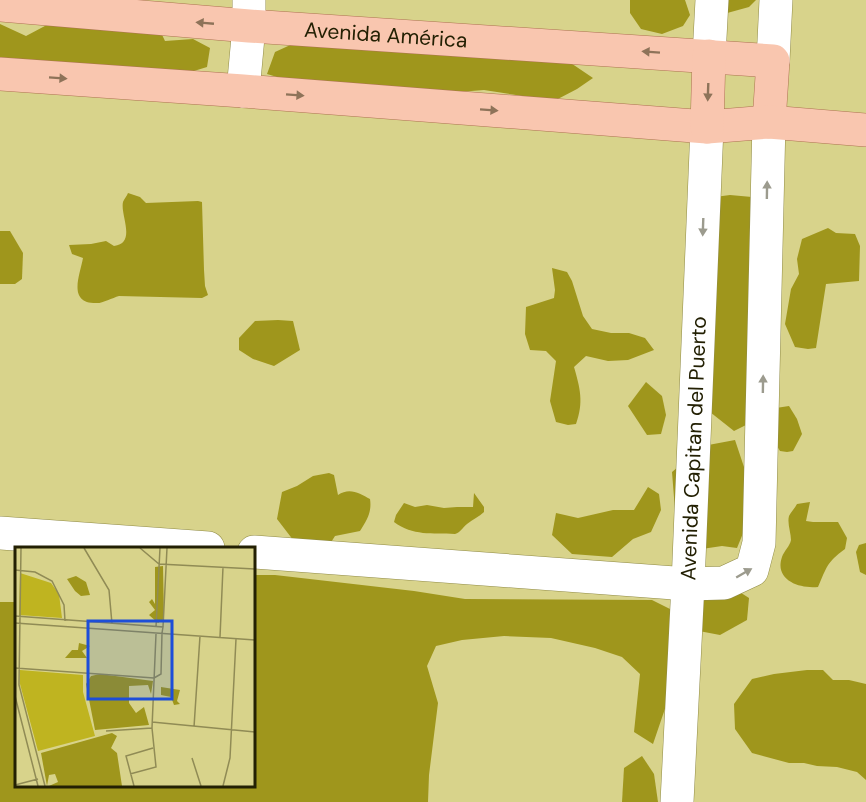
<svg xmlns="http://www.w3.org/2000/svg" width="866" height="802" font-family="'DM Sans',sans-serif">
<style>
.forest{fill:#9f961c}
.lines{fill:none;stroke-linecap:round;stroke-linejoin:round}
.minor-casing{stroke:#908b45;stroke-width:34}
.major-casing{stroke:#ac7350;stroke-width:34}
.minor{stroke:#fff;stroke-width:33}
.major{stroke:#f9c6af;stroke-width:33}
.oneway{fill:#8e7359}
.oneway2{fill:#9c9b8e}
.labels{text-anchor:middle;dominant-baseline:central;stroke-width:4.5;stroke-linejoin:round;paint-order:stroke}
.street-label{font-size:21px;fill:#232003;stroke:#e5e098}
.inset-road{fill:none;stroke:#908b55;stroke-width:1.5}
.view{fill:#1d4ed8;fill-opacity:0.15;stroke:#1d4ed8;stroke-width:3}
.inset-edge{fill:none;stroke:#232003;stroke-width:3}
</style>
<rect width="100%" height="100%" fill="#d8d38b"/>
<g class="forest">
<polygon points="630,0 685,0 690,15 683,26 662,34 641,29 630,13"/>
<polygon points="699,0 756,0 749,7 720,15"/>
<polygon points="60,18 154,18 165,41 193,39 210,48 207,67 184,74 0,58 0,24 26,36"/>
<polygon points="310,36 556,53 593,78 577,89 554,101 484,90 407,96 297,83 267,74 275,52"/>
<path d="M128,193L140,197L146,203L198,201L202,202L204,270L205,286L208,295L202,298L119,296C112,298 101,304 96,303C67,303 80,275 83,258L72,254L69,245L91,244L106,241L114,246C137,243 120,215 123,202C124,199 127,196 128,193Z"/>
<polygon points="730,195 752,197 746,425 734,431 710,412 715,197"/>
<polygon points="828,228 836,233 855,234 860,246 859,281 826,284 816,348 808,349 795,347 785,324 791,289 799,274 797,259 802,239"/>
<polygon points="0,231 10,231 23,253 22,279 15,284 0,284"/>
<path d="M552,268L567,272L572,281L583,316L592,329L611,333H629L645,338L654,350L628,360L608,361L586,356L574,367C580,388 584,402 576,424L568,425L556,422L550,401L556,361L546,351L530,350L525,334L526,307L554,298L555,290Z"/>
<polygon points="278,320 293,321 300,350 274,366 253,359 239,350 239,338 255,321"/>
<polygon points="646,382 662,396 666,415 661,434 647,435 628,406"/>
<polygon points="789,406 797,419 802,434 793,451 787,452 780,451 777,446 776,408"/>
<polygon points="735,440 745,470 750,516 737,548 722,546 695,550 675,510 672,472 703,446"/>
<path d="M329,473L334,475L338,495C349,487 360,493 370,499C372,512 367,520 360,531L335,536L328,547L297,545L277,519L282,492L297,486L313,476Z"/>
<polygon points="648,487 659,494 661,510 651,532 633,539 612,557 572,554 552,535 556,513 578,518 613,510 634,510"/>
<path d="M474,493L484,507V512C479,517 473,519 467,524C462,528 461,532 455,534C432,533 413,536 394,522L396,515L404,503L415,507L427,505L444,508L457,507H473Z"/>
<path d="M810,502L806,521L813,522H838L847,538L845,549C826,563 827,567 818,587C799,589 774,580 782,557C784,551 790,546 791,540C791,533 787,523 789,516C791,512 795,508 797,504Z"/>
<polygon points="866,543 866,575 860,572 856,552 859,545"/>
<polygon points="254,575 275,575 414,591 465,599 652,600 674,611 670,694 653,744 634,732 640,674 622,657 595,648 551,638 504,636 462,640 436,646 427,666 438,703 429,775 428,802 0,802 0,602 16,602 16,786 254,786"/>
<polygon points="735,589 749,598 747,620 720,635 699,631 702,599"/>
<polygon points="807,670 823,670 833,680 849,680 866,684 866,780 857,772 837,767 817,766 804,763 789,763 752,753 735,729 734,704 752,679 774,674"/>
<polygon points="642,756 654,774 658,802 622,802 624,768"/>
</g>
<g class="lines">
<g class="minor-casing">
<g id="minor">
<polyline points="709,56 712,0"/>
<polyline points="773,61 776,0"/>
<polyline points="243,91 249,26 249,0"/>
<polyline points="0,533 208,548"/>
<polyline points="254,552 688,584 724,583 752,570 759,543 769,122"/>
<path id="s1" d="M677,802L688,584L707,127"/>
</g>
</g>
<g class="major-casing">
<g id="major">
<path id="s2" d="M0,5L249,26L773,61L769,122"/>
<polyline points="0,74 243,91 707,127 769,122 866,130"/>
<polyline points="707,127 709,56"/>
</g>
</g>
<use href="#minor" class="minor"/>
<use href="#major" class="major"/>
</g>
<defs><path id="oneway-solid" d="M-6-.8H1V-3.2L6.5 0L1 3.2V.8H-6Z" transform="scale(1.5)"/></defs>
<g class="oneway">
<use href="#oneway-solid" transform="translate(205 23) rotate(-175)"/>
<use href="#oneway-solid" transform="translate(651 52) rotate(-176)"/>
<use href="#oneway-solid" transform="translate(58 78) rotate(4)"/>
<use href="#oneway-solid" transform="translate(708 92) rotate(92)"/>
<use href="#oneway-solid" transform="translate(295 95) rotate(4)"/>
<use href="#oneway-solid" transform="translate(489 110) rotate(4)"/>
</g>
<g class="oneway2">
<use href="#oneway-solid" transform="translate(767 190) rotate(-89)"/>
<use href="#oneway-solid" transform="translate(703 227) rotate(92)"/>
<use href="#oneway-solid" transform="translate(763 384) rotate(-89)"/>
<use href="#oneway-solid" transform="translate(744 573) rotate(-30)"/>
</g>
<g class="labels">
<g class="street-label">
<text stroke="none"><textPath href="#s2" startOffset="387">Avenida América</textPath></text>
<text stroke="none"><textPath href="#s1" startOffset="354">Avenida Capitan del Puerto</textPath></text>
</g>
</g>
<g transform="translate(15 547)">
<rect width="240" height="240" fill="#d8d38b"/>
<path d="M5,26L36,36L44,47L47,71L4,68ZM5,123L68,128V145L80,189L23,204L5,137Z" fill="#bfb420"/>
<path d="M148,19L149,72L143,76L134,68L140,63L134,55L137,52L140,57V20ZM61,29L71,35L75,48L66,49L60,44L52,32ZM64,96L75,99L67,104L72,111H50L57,103H63ZM85,127L138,134L136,147L133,138L114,139V156L121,166L129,160L134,178L80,183L71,137L76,129ZM146,140L165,143L162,154L165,157L159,158L156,150L146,148ZM97,186L102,189L96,201L102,206L107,239H34L43,235L40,227L34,228L32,239L26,206Z" fill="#9f961c"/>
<path class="inset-road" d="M6,1L4,138L30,239M69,1L94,43L97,77M125,1L144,17L240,22M0,23L20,25L37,34L49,58L50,74M0,69L148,80L147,86M0,76L240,93M141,80L145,1M148,80L152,1M205,90L208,20M0,121L139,131M139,131L146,127L147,86M0,149L23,239M137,175L240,185M179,180L185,89M91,184L137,181M177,211L186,239M115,227L141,220L137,181L141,87M0,238L23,232M119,239L111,209L138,201M208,239L215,211L221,92"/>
<path class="view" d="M73,74H157V152H73Z"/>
<rect width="240" height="240" class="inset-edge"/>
</g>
</svg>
